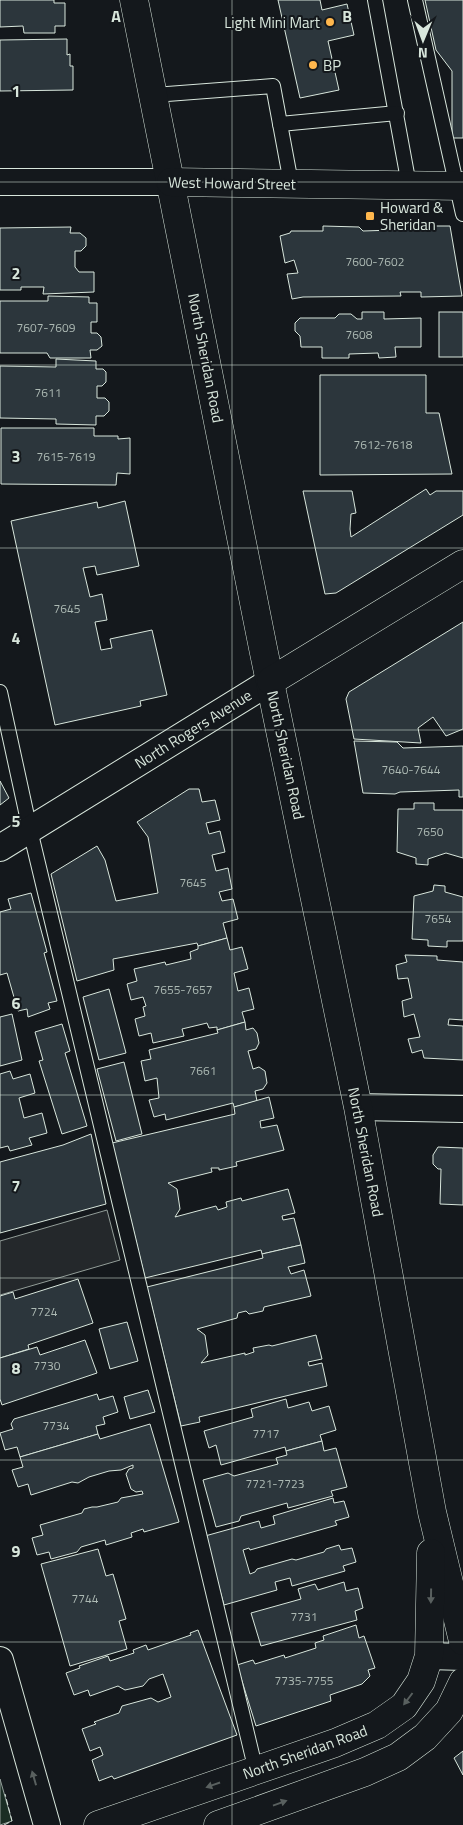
<svg xmlns="http://www.w3.org/2000/svg" width="463" height="1825" font-family="'Titillium Web',sans-serif">
<style>
.green{fill:#1a2d24;stroke:#939e99}
.parking{fill:#24282b;stroke:#939e99}
.building{fill:#2c363c;stroke:#d8e6dc}
.lines{fill:none;stroke-linecap:round;stroke-linejoin:round}
.lane-casing{stroke:#d8e6dc;stroke-width:16}
.street-casing{stroke:#d8e6dc;stroke-width:28}
.secondary-casing{stroke:#d8e6dc;stroke-width:29}
.lane{stroke:#14181c;stroke-width:14}
.street{stroke:#14181c;stroke-width:26}
.secondary{stroke:#14181c;stroke-width:28}
.fence{stroke:#d8e6dc;stroke-width:1;stroke-dasharray:6 2.5;stroke-linecap:butt}
.oneway{fill:#59605f}
.grid{fill:none;stroke:#d8e6dc;stroke-width:1;stroke-opacity:0.55}
.poi-dot{fill:#ffb74d;stroke:#14181c;stroke-width:2}
.labels{text-anchor:middle;dominant-baseline:central;stroke-width:4;stroke-linejoin:round;paint-order:stroke}
.number-label{font-size:12px;fill:#adbab4}
.poi-label{font-size:15px;fill:#d8e6dc;stroke:#14181c;text-anchor:start}
.street-label{font-size:15px;fill:#d8e6dc;stroke:#14181c}
.grid-label{font-size:16px;text-anchor:middle;font-weight:bold;fill:#d8e6dc;stroke:#14181c;stroke-width:4;stroke-linejoin:round;paint-order:stroke}
</style>
<rect width="100%" height="100%" fill="#14181c"/>
<polygon class="green" points="0,1779 12,1821 0,1825"/>
<polygon class="parking" points="107,1210 120,1260 0,1295 0,1241"/>
<g class="building">
<polygon points="0,0 54,0 54,3 65,3 65,26 55,26 55,33 24,33 23,26 0,27"/>
<polygon points="278,0 320,0 322,10 347,4 354,35 328,41 339,90 300,98"/>
<polygon points="425,0 463,0 463,138 452,138 452,71 436,50"/>
<polygon points="67,39 67,55 70,54 70,66 73,66 73,90 0,91 0,40"/>
<polygon points="323,226 359,227 363,231 393,230 393,226 450,226 462,296 421,297 421,292 400,292 401,296 303,297 292,299 287,274 298,273 294,260 285,263 280,236 290,233 291,231 323,231"/>
<polygon points="71,227 70,233 80,233 86,238 86,246 81,251 75,251 75,267 79,272 94,272 94,292 43,294 44,287 21,287 21,290 0,290 0,228"/>
<polygon points="48,296 89,297 89,303 97,303 97,322 91,322 91,333 97,333 101,337 102,346 97,350 90,350 91,358 50,358 47,353 0,353 0,301 48,301"/>
<polygon points="362,312 384,312 384,319 421,318 421,347 395,347 396,357 379,358 378,353 349,354 349,358 322,358 322,347 301,347 300,336 295,331 295,323 300,318 335,318 339,314 351,314 357,319 362,319"/>
<rect x="439" y="312" width="24" height="45"/>
<polygon points="56,359 96,361 96,369 103,369 106,372 106,382 102,386 97,386 97,398 105,398 109,402 109,411 104,416 96,416 96,425 56,424 56,419 0,418 0,366 56,367"/>
<polygon points="320,375 426,375 426,413 439,413 452,474 320,475"/>
<polygon points="1,428 94,428 94,436 118,436 118,439 130,438 130,474 117,473 116,485 1,484"/>
<polygon points="426,489 430,495 436,491 463,491 463,515 336,593 325,594 303,491 352,491 356,513 351,514 350,529 351,537"/>
<polygon points="125,501 139,566 97,575 95,566 83,568 90,597 102,594 107,620 95,622 101,650 112,648 110,639 152,630 167,695 140,701 141,706 55,725 11,521 97,502 98,508"/>
<polygon points="463,622 463,729 446,736 433,717 418,728 421,743 354,739 346,699 349,692"/>
<polygon points="354,741 397,742 403,748 463,746 463,797 459,797 459,790 400,792 395,794 363,793"/>
<polygon points="0,781 9,798 0,805"/>
<polygon points="189,789 199,789 202,802 215,800 220,820 206,823 209,834 220,831 225,852 212,855 216,871 228,868 232,889 219,892 222,901 233,899 238,919 223,923 227,938 198,946 197,943 113,959 114,970 77,981 51,874 97,846 105,860 116,901 158,893 148,837 137,822"/>
<polygon points="414,803 434,803 434,810 463,810 463,858 446,853 428,859 428,865 416,864 416,858 397,852 398,809 414,809"/>
<polygon points="434,885 445,886 445,892 463,897 463,941 447,941 447,947 428,946 428,940 412,939 414,896 433,891"/>
<polygon points="31,893 47,952 44,953 57,1001 48,1003 50,1009 28,1017 27,1009 18,1011 7,973 0,975 0,912 11,909 8,899"/>
<polygon points="227,938 230,950 242,947 248,969 234,973 238,991 249,988 254,1009 242,1012 245,1022 217,1030 217,1027 209,1028 207,1023 182,1029 184,1036 153,1043 151,1033 139,1036 135,1019 145,1016 143,1007 146,1006 143,997 131,1000 127,984 137,981 134,969 165,962 166,965 191,959 190,952 198,949 198,946"/>
<polygon points="405,955 437,956 437,960 463,962 463,1020 449,1019 448,1025 463,1026 463,1060 424,1058 422,1050 412,1053 408,1039 420,1037 414,1014 404,1017 402,1001 412,998 408,978 398,979 396,965 407,962"/>
<polygon points="109,989 126,1053 99,1060 83,997"/>
<polygon points="12,1014 22,1060 0,1066 0,1017"/>
<polygon points="245,1022 246,1030 253,1028 257,1033 259,1043 256,1049 248,1051 253,1069 259,1067 265,1071 267,1083 263,1089 255,1091 257,1101 234,1107 233,1103 166,1120 165,1114 154,1117 149,1100 159,1098 157,1078 145,1081 141,1061 151,1059 149,1050 218,1033 217,1030"/>
<polygon points="62,1024 70,1051 65,1053 87,1126 62,1134 39,1061 43,1060 35,1032"/>
<polygon points="124,1062 142,1134 116,1141 97,1069"/>
<polygon points="10,1071 13,1079 30,1074 35,1093 19,1098 24,1118 42,1113 47,1133 29,1138 32,1145 10,1151 8,1146 0,1148 0,1074"/>
<polygon points="269,1097 274,1118 260,1121 261,1128 277,1125 284,1150 236,1162 237,1166 219,1170 219,1168 211,1168 212,1172 168,1183 177,1189 180,1209 175,1217 216,1206 218,1210 227,1207 226,1202 241,1198 242,1201 288,1189 295,1213 282,1216 283,1220 294,1218 301,1245 262,1254 261,1250 145,1278 112,1143 235,1114 234,1107"/>
<polygon points="91,1134 106,1204 0,1233 0,1162 63,1145"/>
<polygon points="438,1147 463,1148 463,1205 440,1204 441,1169 438,1169 433,1164 433,1155"/>
<polygon points="301,1245 305,1263 288,1267 291,1274 304,1270 311,1296 264,1307 263,1311 249,1314 246,1311 238,1313 237,1318 197,1329 205,1335 208,1355 201,1363 245,1353 245,1355 254,1352 253,1348 269,1345 272,1346 316,1335 322,1359 308,1362 309,1366 322,1363 327,1386 199,1417 200,1422 181,1426 147,1287 263,1258 262,1254"/>
<polygon points="78,1279 93,1323 28,1345 29,1349 0,1358 0,1296 13,1292 15,1299"/>
<polygon points="127,1322 138,1361 110,1369 99,1329"/>
<polygon points="85,1340 97,1373 2,1405 0,1399 0,1358 37,1347 40,1355"/>
<polygon points="148,1390 155,1412 130,1419 124,1397"/>
<polygon points="97,1394 99,1400 113,1396 118,1412 103,1417 105,1424 96,1426 98,1434 20,1457 17,1447 5,1450 0,1433 13,1429 11,1424 14,1419"/>
<polygon points="286,1399 288,1408 309,1402 312,1411 329,1406 336,1430 320,1435 322,1441 286,1451 285,1447 221,1465 216,1445 209,1448 204,1431 253,1417 251,1409"/>
<polygon points="150,1424 179,1522 144,1532 143,1529 131,1533 132,1537 106,1545 105,1540 81,1547 77,1552 51,1559 49,1552 37,1555 32,1538 43,1535 40,1525 82,1513 84,1509 92,1507 97,1507 118,1502 121,1498 143,1494 142,1491 136,1492 131,1489 126,1474 129,1469 133,1468 133,1465 121,1470 109,1471 89,1477 78,1483 72,1482 31,1495 28,1484 18,1487 12,1470 23,1467 20,1457 98,1434 100,1439"/>
<polygon points="322,1441 324,1451 336,1448 347,1487 331,1491 333,1496 288,1508 287,1503 241,1516 239,1521 216,1527 203,1480 228,1473 234,1476 278,1464 276,1458 287,1455 286,1451"/>
<polygon points="333,1498 334,1503 344,1501 349,1517 335,1521 337,1525 250,1550 249,1548 243,1550 250,1574 255,1572 257,1569 292,1559 296,1560 324,1552 326,1549 339,1545 341,1550 352,1548 356,1562 343,1566 345,1571 292,1586 290,1578 275,1582 277,1590 224,1605 205,1536 259,1521 261,1528 275,1524 273,1516"/>
<polygon points="98,1549 106,1576 113,1574 126,1619 119,1621 127,1649 70,1666 41,1564"/>
<polygon points="344,1582 346,1591 358,1588 363,1608 355,1611 357,1620 261,1646 251,1613 301,1599 298,1589 315,1584 318,1590"/>
<polygon points="356,1625 359,1638 364,1636 375,1668 368,1670 370,1676 362,1684 330,1695 331,1701 256,1726 237,1665 253,1660 255,1664 284,1655 285,1658 316,1648 315,1643 324,1640 323,1636"/>
<polygon points="198,1630 237,1735 114,1779 112,1776 99,1781 92,1760 103,1755 100,1747 90,1751 82,1729 96,1724 94,1722 119,1713 122,1706 151,1698 158,1702 171,1697 163,1674 149,1679 143,1686 125,1690 118,1686 90,1696 88,1690 74,1695 66,1673 80,1668 79,1666 108,1656 110,1661 134,1653 133,1650 146,1645 148,1650 191,1635 190,1633"/>
<polygon points="463,1751 463,1775 454,1758"/>
</g>
<g class="lines">
<g class="lane-casing">
<g id="lane">
<polyline points="375,0 409,185"/>
<polyline points="415,0 463,214"/>
<polyline points="154,95 273,86 291,183"/>
<polyline points="280,124 397,113"/>
<polyline points="0,692 30,830 256,1771"/>
</g>
</g>
<g class="street-casing">
<g id="street">
<polyline points="0,182 171,182"/>
<polyline points="0,848 271,681"/>
<polyline points="358,1107 463,1109"/>
<polyline points="429,1656 463,1657"/>
<polyline points="0,1660 47,1825"/>
</g>
</g>
<g class="secondary-casing">
<g id="secondary">
<polyline points="134,0 263,648 358,1107 432,1512 463,1641"/>
<polyline points="171,182 463,186"/>
<polyline points="271,681 463,564"/>
<polyline points="98,1825 335,1743 377,1725 404,1706 421,1681 429,1656 431,1553"/>
<polyline points="218,1825 365,1772 398,1757 425,1737 449,1711 463,1682"/>
</g>
</g>
<use href="#lane" class="lane"/>
<use href="#street" class="street"/>
<use href="#secondary" class="secondary"/>
<polyline class="fence" points="4,1825 12,1821 5,1794"/>
</g>
<defs><path id="oneway-solid" d="M-6-.8H1V-3.2L6.5 0L1 3.2V.8H-6Z" transform="scale(1.25)"/></defs>
<g class="oneway">
<use href="#oneway-solid" transform="translate(431 1596) rotate(91)"/>
<use href="#oneway-solid" transform="translate(408 1699) rotate(127)"/>
<use href="#oneway-solid" transform="translate(34 1778) rotate(-106)"/>
<use href="#oneway-solid" transform="translate(213 1785) rotate(161)"/>
<use href="#oneway-solid" transform="translate(280 1803) rotate(-20)"/>
</g>
<path class="grid" d="M232,0V1825M0,182H463M0,365H463M0,548H463M0,730H463M0,912H463M0,1095H463M0,1278H463M0,1460H463M0,1642H463"/>
<g class="poi-dot">
<circle cx="330" cy="22" r="5"/>
<circle cx="313" cy="65" r="5"/>
<rect x="365" y="211" width="10" height="10" rx="2.5"/>
</g>
<g class="labels">
<g class="number-label">
<text x="375" y="261">7600-7602</text>
<text x="46" y="327">7607-7609</text>
<text x="359" y="334">7608</text>
<text x="48" y="392">7611</text>
<text x="383" y="444">7612-7618</text>
<text x="66" y="456">7615-7619</text>
<text x="67" y="608">7645</text>
<text x="411" y="769">7640-7644</text>
<text x="430" y="831">7650</text>
<text x="193" y="882">7645</text>
<text x="438" y="918">7654</text>
<text x="183" y="989">7655-7657</text>
<text x="203" y="1070">7661</text>
<text x="44" y="1311">7724</text>
<text x="47" y="1365">7730</text>
<text x="56" y="1425">7734</text>
<text x="266" y="1433">7717</text>
<text x="275" y="1483">7721-7723</text>
<text x="85" y="1598">7744</text>
<text x="304" y="1616">7731</text>
<text x="304" y="1680">7735-7755</text>
</g>
<g class="poi-label">
<text x="320" y="22" text-anchor="end">Light Mini Mart</text>
<text x="323" y="65">BP</text>
<text x="380" y="207">Howard &amp;<tspan x="380" dy="17">Sheridan</tspan></text>
</g>
<g class="street-label">
<text transform="translate(232 183) rotate(1)">West Howard Street</text>
<text transform="translate(206 358) rotate(79)">North Sheridan Road</text>
<text transform="translate(193 729) rotate(-32)">North Rogers Avenue</text>
<text transform="translate(286 755) rotate(78)">North Sheridan Road</text>
<text transform="translate(366 1152) rotate(79)">North Sheridan Road</text>
<text transform="translate(305 1752) rotate(-20)">North Sheridan Road</text>
</g>
</g>
<g class="grid-label">
<text x="116" y="22">A</text>
<text x="347" y="22">B</text>
<text x="16" y="97">1</text>
<text x="16" y="279">2</text>
<text x="16" y="462">3</text>
<text x="16" y="644">4</text>
<text x="16" y="827">5</text>
<text x="16" y="1009">6</text>
<text x="16" y="1192">7</text>
<text x="16" y="1374">8</text>
<text x="16" y="1557">9</text>
</g>
<g transform="translate(423 40) rotate(181)" stroke="#14181c" stroke-width="4" paint-order="stroke">
<path d="M0-4L9 19L0 12L-9 19Z" fill="#d8e6dc"/>
<text y="-8" font-size="14" font-weight="bold" text-anchor="middle" fill="#d8e6dc">N</text>
</g>
</svg>
